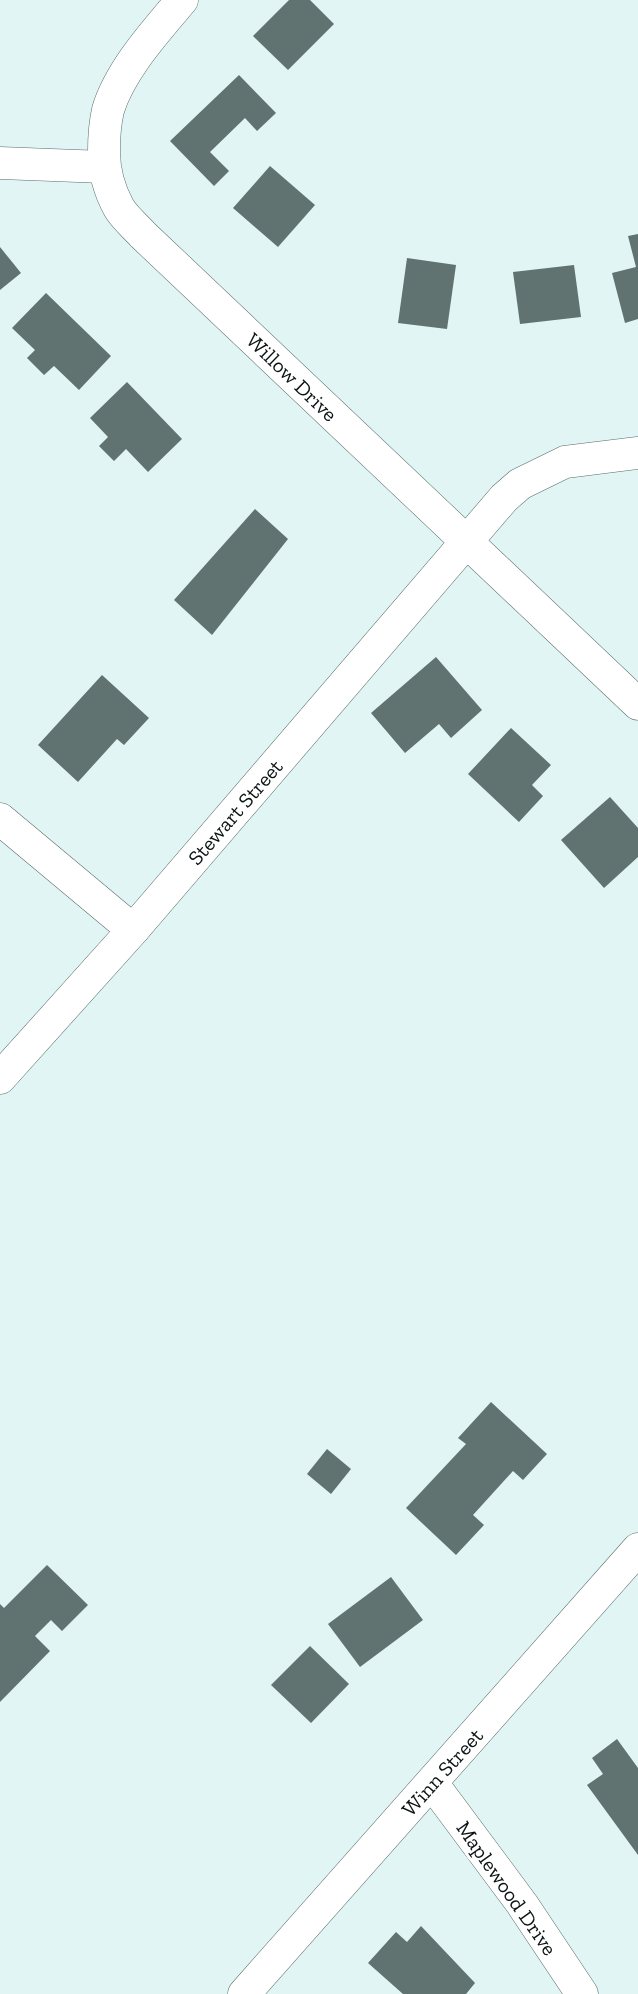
<svg xmlns="http://www.w3.org/2000/svg" width="638" height="1994" font-family="'Zilla Slab',serif">
<style>
.building{fill:#607371}
.lines{fill:none;stroke-linecap:round;stroke-linejoin:round}
.minor-casing{stroke:#5a6d6c;stroke-width:33}
.minor{stroke:#fff;stroke-width:32}
.labels{text-anchor:middle;dominant-baseline:central;stroke-width:6;stroke-linejoin:round;paint-order:stroke}
.street-label{font-size:21px;fill:#0c1313;stroke:#fff}
</style>
<rect width="100%" height="100%" fill="#e0f5f4"/>
<g class="building">
<polygon points="289,0 310,0 334,24 288,70 253,36"/>
<polygon points="239,75 276,113 257,131 245,118 210,152 229,171 214,186 170,141"/>
<polygon points="270,166 315,205 278,247 233,208"/>
<polygon points="638,234 638,319 625,323 612,273 636,267 628,236"/>
<polygon points="0,247 21,273 0,290"/>
<polygon points="407,258 456,265 447,329 398,323"/>
<polygon points="574,265 581,317 520,324 513,272"/>
<polygon points="46,293 111,356 79,390 54,366 44,375 27,358 35,350 12,328"/>
<polygon points="127,382 182,439 148,472 126,449 114,461 99,446 108,437 90,418"/>
<polygon points="255,509 288,539 212,635 174,600"/>
<polygon points="436,657 482,710 451,738 439,724 405,753 371,713"/>
<polygon points="102,675 149,718 124,745 117,739 78,782 38,745"/>
<polygon points="511,728 551,765 532,785 543,796 519,822 468,774"/>
<polygon points="610,797 638,828 638,857 604,888 561,840"/>
<polygon points="491,1402 547,1454 523,1480 513,1471 473,1515 484,1525 456,1555 406,1508 466,1444 458,1438"/>
<polygon points="327,1449 351,1469 331,1494 307,1474"/>
<polygon points="47,1565 88,1605 62,1631 51,1620 35,1636 50,1651 0,1702 0,1604 4,1608"/>
<polygon points="391,1577 423,1620 360,1667 328,1624"/>
<polygon points="310,1646 349,1684 311,1723 271,1685"/>
<polygon points="617,1739 638,1768 638,1855 587,1785 603,1774 592,1758"/>
<polygon points="421,1926 475,1983 466,1994 403,1994 368,1963 396,1932 407,1942"/>
</g>
<g class="lines">
<g class="minor-casing">
<g id="minor">
<path d="M182,0C156,31 120,70 108,110C105,123 104,137 104,151C104,170 109,190 119,208C125,218 135,226 143,235L638,704"/>
<polyline points="0,163 104,167"/>
<polyline points="0,819 133,930"/>
<polyline points="0,1078 133,930 504,498 520,484 565,462 638,453"/>
<polyline points="432,1783 522,1904 582,1994"/>
<polyline points="244,1994 638,1549"/>
</g>
</g>
<use href="#minor" class="minor"/>
</g>
<g class="labels">
<g class="street-label">
<text transform="translate(292 377) rotate(44)">Willow Drive</text>
<text transform="translate(235 812) rotate(-49)">Stewart Street</text>
<text transform="translate(442 1772) rotate(-48)">Winn Street</text>
<text transform="translate(507 1888) rotate(55)">Maplewood Drive</text>
</g>
</g>
</svg>
